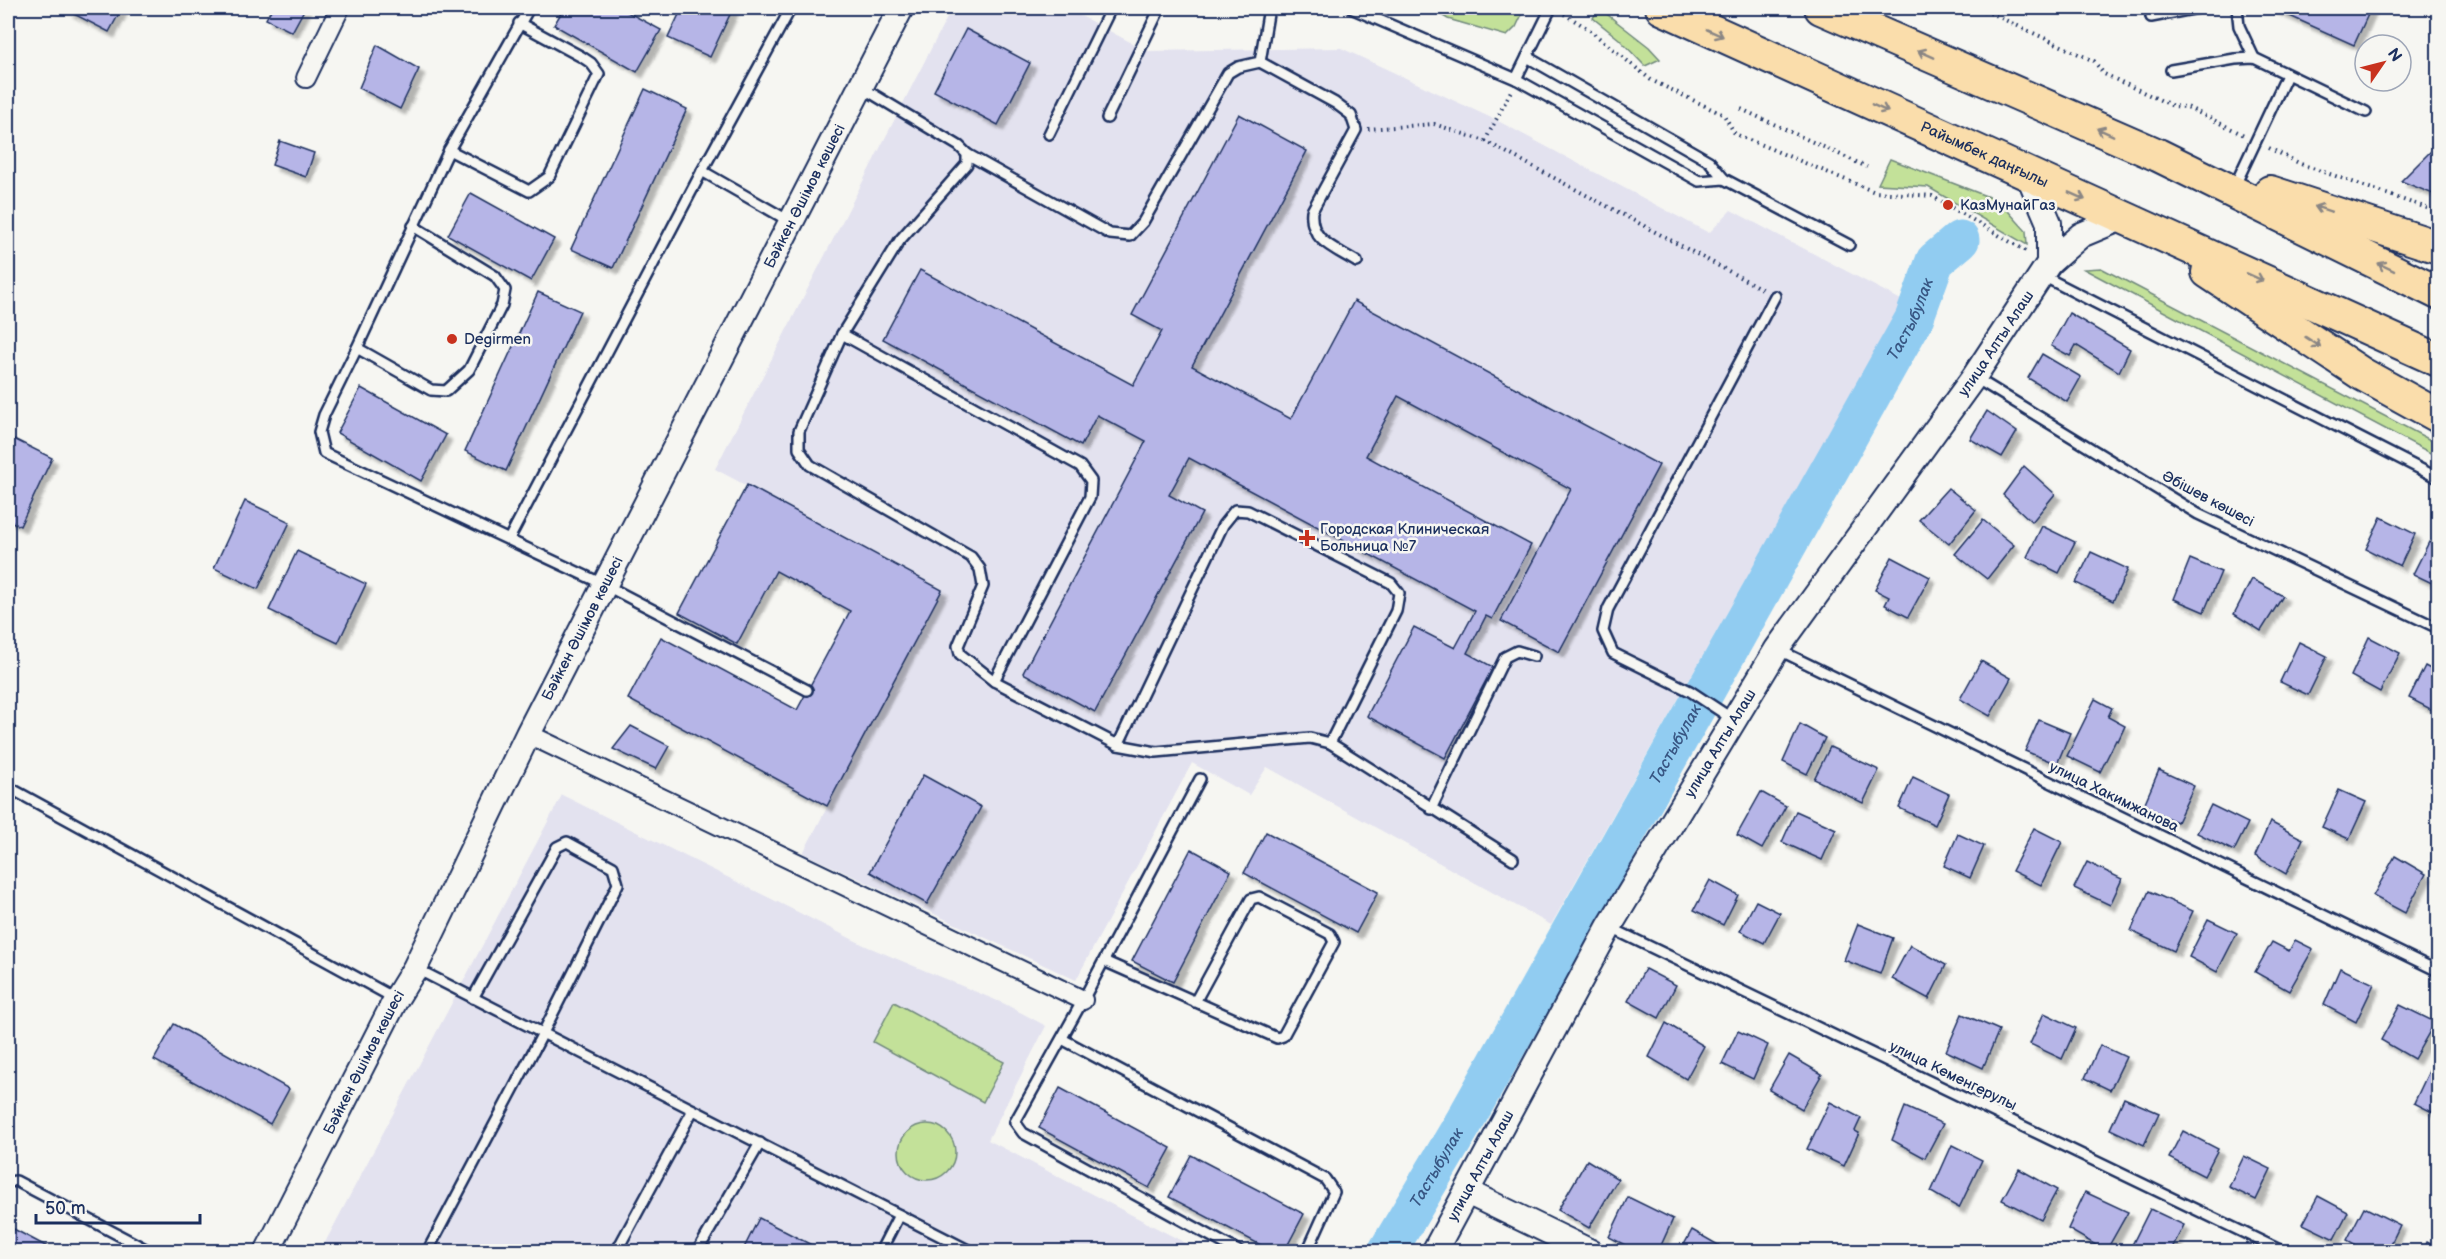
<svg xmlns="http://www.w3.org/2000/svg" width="2446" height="1259" font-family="'Balsamiq Sans',sans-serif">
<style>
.built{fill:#e3e2ef}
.green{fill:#c3e199;stroke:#6f887c;stroke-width:1.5}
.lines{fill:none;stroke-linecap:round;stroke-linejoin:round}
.river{stroke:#91ccf1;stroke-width:39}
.building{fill:#b6b5e7;stroke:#1b2f5e;stroke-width:1.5;filter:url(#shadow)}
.lane-casing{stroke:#1b2f5e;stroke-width:14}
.street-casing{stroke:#1b2f5e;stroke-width:22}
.secondary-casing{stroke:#1b2f5e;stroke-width:28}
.highway-casing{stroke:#1b2f5e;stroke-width:36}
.path{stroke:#1b2f5e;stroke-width:4;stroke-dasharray:1.5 4.5;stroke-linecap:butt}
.lane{stroke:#f6f6f2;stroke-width:9}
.street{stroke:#f6f6f2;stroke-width:18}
.secondary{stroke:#f6f6f2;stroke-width:24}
.highway{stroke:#faddab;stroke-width:32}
.oneway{stroke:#8a8684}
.poi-dot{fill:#c8321e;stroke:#f6f6f2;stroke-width:2}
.labels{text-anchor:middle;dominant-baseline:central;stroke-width:5;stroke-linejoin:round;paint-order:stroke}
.street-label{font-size:15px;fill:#1b2f5e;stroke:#f6f6f2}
.poi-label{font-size:15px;fill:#1b2f5e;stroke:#f6f6f2;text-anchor:start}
.water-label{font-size:16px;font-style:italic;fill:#385683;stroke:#f6f6f2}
</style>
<defs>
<filter id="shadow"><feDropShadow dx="5.5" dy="5.5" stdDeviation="1.5" flood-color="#0004"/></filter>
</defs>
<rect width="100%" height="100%" fill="#f6f6f2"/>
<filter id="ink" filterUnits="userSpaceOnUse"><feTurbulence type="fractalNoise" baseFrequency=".0167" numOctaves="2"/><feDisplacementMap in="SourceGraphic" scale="12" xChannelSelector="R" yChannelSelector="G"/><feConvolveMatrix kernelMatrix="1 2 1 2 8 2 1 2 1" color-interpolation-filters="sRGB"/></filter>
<g filter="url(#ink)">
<g class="built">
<polygon points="952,8 1066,8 1147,51 1341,48 1498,121 1709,233 1731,210 1903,301 1551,925 1267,767 1249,795 1192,763 1076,980 803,853 942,590 715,469"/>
<polygon points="562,795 866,946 1005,1004 1046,1026 988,1140 1201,1251 320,1252"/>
</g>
<g class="green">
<polygon points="1429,8 1520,8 1524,10 1516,27 1507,36 1448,19"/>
<polygon points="1599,8 1649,47 1660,59 1645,66 1619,39 1593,18"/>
<polygon points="1890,159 1999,201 2026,231 2027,245 1928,187 1878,184"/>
<polygon points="2101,268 2438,444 2438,457 2084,269"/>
<polygon points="894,1002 1004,1062 983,1102 873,1042"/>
<circle cx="927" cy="1152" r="28"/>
</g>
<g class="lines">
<path class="river" id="s1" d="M1387,1252L1464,1122L1914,319L1935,261L1960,240"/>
</g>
<g class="building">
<polygon points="70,8 122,8 109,32 68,11"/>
<polygon points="272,8 305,8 292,32 266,19"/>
<polygon points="564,8 620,8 661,30 637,72 554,25"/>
<polygon points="682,8 733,8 710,57 668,38"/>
<polygon points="2272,8 2371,8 2354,45"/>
<polygon points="966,29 1030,63 998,125 934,91"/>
<polygon points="377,45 419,69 400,109 359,88"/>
<polygon points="645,89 687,109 613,268 571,249"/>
<polygon points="1239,114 1307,151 1192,366 1291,419 1354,301 1659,465 1559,652 1501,621 1571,489 1398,396 1366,456 1531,545 1492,619 1486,616 1467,653 1493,667 1445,758 1367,716 1414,627 1455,648 1475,611 1189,458 1169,495 1202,513 1095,712 1023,673 1146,441 1097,415 1081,446 883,339 920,270 1133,385 1162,331 1132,315"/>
<polygon points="280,141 314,153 306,177 272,165"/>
<polygon points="2438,144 2438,196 2401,181"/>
<polygon points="471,193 554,239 531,281 448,235"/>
<polygon points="538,292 580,311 506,471 465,451"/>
<polygon points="2069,313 2130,349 2119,372 2076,345 2070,356 2051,346"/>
<polygon points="2042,354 2081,377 2067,402 2028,378"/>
<polygon points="361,388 446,435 421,481 337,433"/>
<polygon points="1987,411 2017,432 2002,457 1970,439"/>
<polygon points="8,436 52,458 20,526 8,520"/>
<polygon points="2024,466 2055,494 2032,522 2003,495"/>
<polygon points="747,485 942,590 827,806 628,699 661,637 797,710 850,611 776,571 737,644 679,613"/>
<polygon points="1948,488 1976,510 1949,544 1919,520"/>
<polygon points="245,501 290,522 258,589 214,568"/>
<polygon points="2381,517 2415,534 2400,566 2366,549"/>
<polygon points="1983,520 2014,545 1987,579 1955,554"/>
<polygon points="2042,526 2075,542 2059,573 2027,557"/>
<polygon points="2429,542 2438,547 2438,586 2413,574"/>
<polygon points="297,551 366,584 338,643 269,610"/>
<polygon points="2091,552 2128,569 2113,601 2076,583"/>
<polygon points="1892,557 1930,577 1908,617 1885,605 1889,597 1875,590"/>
<polygon points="2190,559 2221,572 2204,612 2174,599"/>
<polygon points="2252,579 2283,596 2261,631 2234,614"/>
<polygon points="2369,637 2400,653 2380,692 2351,676"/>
<polygon points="2299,642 2327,656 2308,695 2280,682"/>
<polygon points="1981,661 2011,678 1990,716 1960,699"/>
<polygon points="2425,666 2438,673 2438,713 2409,698"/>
<polygon points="2095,699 2112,708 2108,717 2125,726 2118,741 2116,740 2100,772 2067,756"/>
<polygon points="2039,720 2070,733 2057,764 2025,751"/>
<polygon points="1800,724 1825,738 1807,774 1783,762"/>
<polygon points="631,726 669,746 656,769 613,749"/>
<polygon points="1830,747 1879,770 1863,803 1814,779"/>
<polygon points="2159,770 2194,786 2177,822 2143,807"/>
<polygon points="923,775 981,807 927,904 870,872"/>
<polygon points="1913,777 1949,794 1935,825 1899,808"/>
<polygon points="2339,790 2366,802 2349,839 2322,827"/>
<polygon points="1761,792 1786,806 1762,849 1737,835"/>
<polygon points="2211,805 2248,823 2234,851 2197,833"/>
<polygon points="1796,811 1836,829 1822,860 1782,842"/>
<polygon points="2270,822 2303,839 2286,874 2255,856"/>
<polygon points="2034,828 2062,842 2041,885 2012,871"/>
<polygon points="1266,832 1378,892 1356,933 1244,873"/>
<polygon points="1958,834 1984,846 1970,878 1944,866"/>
<polygon points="1191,849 1231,871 1173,982 1132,961"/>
<polygon points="2395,856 2426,874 2405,913 2373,896"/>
<polygon points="2087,862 2122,879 2110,905 2074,888"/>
<polygon points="1710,880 1738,895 1723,925 1694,910"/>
<polygon points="2149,891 2193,911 2174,951 2131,931"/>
<polygon points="1756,901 1780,913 1764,943 1740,931"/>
<polygon points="2208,919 2237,933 2217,972 2189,957"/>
<polygon points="1858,924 1893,938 1880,974 1844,960"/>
<polygon points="2295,940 2313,949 2289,991 2255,972 2272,942 2289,951"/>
<polygon points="1910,945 1946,965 1929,999 1892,979"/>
<polygon points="2340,968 2374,984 2356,1022 2324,1005"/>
<polygon points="1645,969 1676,985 1659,1018 1628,1001"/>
<polygon points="2400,1005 2435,1022 2414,1059 2381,1040"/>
<polygon points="2044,1013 2076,1028 2062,1059 2030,1044"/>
<polygon points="1962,1014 1999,1030 1983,1068 1946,1051"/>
<polygon points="1666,1023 1704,1046 1686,1079 1649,1057"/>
<polygon points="174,1024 289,1089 270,1124 154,1060"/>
<polygon points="1738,1031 1768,1045 1753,1079 1722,1064"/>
<polygon points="2100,1045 2126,1057 2110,1090 2085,1078"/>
<polygon points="2438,1052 2438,1115 2414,1103"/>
<polygon points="1789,1055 1822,1074 1802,1109 1769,1090"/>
<polygon points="1060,1088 1171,1148 1149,1188 1039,1128"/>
<polygon points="2124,1098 2159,1113 2144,1145 2110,1129"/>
<polygon points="1830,1102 1861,1118 1855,1131 1859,1133 1844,1166 1807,1149"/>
<polygon points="1905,1107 1943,1124 1925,1158 1892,1140"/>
<polygon points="2183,1131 2218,1149 2204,1176 2169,1158"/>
<polygon points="1952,1145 1982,1160 1959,1208 1931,1192"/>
<polygon points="1191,1155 1304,1214 1284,1252 1274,1252 1169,1197"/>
<polygon points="2244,1156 2271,1169 2256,1200 2229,1187"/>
<polygon points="1587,1160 1618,1179 1589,1228 1558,1210"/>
<polygon points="2019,1169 2057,1190 2041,1220 2002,1200"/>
<polygon points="2085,1192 2128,1212 2106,1251 2068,1229"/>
<polygon points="2318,1196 2348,1212 2334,1239 2303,1224"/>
<polygon points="1628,1197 1673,1219 1658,1252 1639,1252 1609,1237"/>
<polygon points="2364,1207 2400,1225 2387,1252 2369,1252 2347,1240"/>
<polygon points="2150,1209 2184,1225 2170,1252 2144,1252 2132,1245"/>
<polygon points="759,1218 825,1252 742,1252"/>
<polygon points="8,1226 57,1252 8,1252"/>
<polygon points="1692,1230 1720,1246 1717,1252 1680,1252"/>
<polygon points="2427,1242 2438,1248 2438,1252 2423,1252"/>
<polygon points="504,1245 507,1252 488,1252"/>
</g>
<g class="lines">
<g class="lane-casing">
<g id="lane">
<polyline points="529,8 449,150 357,348 324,415 319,432 324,453 605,585 807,690"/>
<polyline points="1351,8 1516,79 1551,8"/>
<polyline points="2237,8 2239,26 2254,58"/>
<polyline points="2151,17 2198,8"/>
<polyline points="1527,57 1709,161 1724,179 1849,245"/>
<path d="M1260,62L1335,103L1351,115L1356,130L1312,211C1309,241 1335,248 1357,262"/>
<polyline points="2171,70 2235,59 2254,58 2366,112"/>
<polyline points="1516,79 1699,181 1724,179"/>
<polyline points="861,87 959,146 967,154 967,164 900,240 842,334 799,431 799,449 810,465 971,557 980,569 983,586 958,646 960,654 994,681 1118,745 1156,752 1310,738 1330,743 1513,859"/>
<polyline points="1107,118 1160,8"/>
<polyline points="1049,134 1111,8"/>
<polyline points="449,150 529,191 549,177 599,74 591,63 582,57 519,23"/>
<polyline points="967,154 1110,234 1130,236 1143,222 1228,73 1238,67 1260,62 1269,8"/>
<polyline points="702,171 791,222"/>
<polyline points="2237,181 2287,75"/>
<polyline points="2043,276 2438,478"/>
<polyline points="842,334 1080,466 1091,481 1090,497 994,681"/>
<polyline points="357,348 431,390 446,391 469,370 502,305 505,290 495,276 413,226"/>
<polyline points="1974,377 2198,514 2438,628"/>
<polyline points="509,539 702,171 791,8"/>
<polyline points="1777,649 2438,971"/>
<polyline points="1734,720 1690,691 1613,653 1603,631 1608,609 1775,296"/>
<polyline points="1118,745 1223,525 1235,510 1248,511 1391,583 1399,593 1396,611 1330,743"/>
<polyline points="1200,779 1083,1000 1015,1122 1023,1133 1240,1252"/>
<polyline points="8,787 396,999"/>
<polyline points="1431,809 1505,657 1517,651 1534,656"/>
<polyline points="1611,928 2284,1252"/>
<polyline points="1104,961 1277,1038 1283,1036 1334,942 1330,934 1259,897 1251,899 1195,1002"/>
<polyline points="415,968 972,1252"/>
<polyline points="1062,1039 1325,1179 1334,1192 1307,1252"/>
<polyline points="8,1182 16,1181 151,1252"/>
<polyline points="427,1252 543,1033 618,884 613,867 567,842 557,847 473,998"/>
<polyline points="616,1252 693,1110"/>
<polyline points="697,1252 760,1143"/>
<polyline points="880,1252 899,1215"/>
</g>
</g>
<g class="street-casing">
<g id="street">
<polyline points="306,78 340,8"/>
<polyline points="528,734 1083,1000"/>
</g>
</g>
<g class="secondary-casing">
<g id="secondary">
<polyline points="2028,174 2049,223 2049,263"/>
<polyline points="1467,1192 1591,1252"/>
<path id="s2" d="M267,1252L396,999L415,968L528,734L901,8"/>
<path id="s3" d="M1434,1252L1609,927L1777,649L1974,377L2049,263L2081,235L2124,217"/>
</g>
</g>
<g class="highway-casing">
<g id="highway">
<path id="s4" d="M1662,8L2438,360"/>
<polyline points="1821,8 2158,155 2438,293"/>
<polyline points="2270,192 2438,247"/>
<polyline points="2208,272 2362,374 2438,416"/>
</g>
</g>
<g class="path">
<polyline points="1943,8 1954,12 1957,8"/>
<polyline points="1979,8 2094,61 2104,74 2173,106 2187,107 2244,135"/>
<polyline points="1564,14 1587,28 1651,80 1724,115 1735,134 1875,192 1932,196 2026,251"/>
<polyline points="1741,109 1867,167"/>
<polyline points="1368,129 1434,124 1485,141 1762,289"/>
<polyline points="1485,141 1511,91"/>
<polyline points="2269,148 2301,164 2438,212"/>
</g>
<use href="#lane" class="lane"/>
<use href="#street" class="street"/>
<use href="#secondary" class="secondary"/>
<use href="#highway" class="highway"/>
</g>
<defs><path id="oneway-shaft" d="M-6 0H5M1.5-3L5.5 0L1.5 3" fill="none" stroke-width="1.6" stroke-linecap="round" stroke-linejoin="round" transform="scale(1.5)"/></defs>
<g class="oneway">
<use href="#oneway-shaft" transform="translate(1715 33) rotate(24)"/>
<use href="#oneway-shaft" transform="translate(1926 54) rotate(-156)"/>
<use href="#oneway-shaft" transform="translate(1880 108) rotate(24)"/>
<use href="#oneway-shaft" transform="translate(2105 132) rotate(-156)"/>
<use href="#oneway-shaft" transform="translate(2077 196) rotate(24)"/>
<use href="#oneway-shaft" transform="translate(2323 209) rotate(-162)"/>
<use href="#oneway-shaft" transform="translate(2386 267) rotate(-154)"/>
<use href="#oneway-shaft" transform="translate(2255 277) rotate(24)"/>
<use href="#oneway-shaft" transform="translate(2313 342) rotate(33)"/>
</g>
</g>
<g class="poi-dot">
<circle cx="1948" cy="205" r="6"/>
<circle cx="452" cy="339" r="6"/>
<path d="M1304 529h6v6h6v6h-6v6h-6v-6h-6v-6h6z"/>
</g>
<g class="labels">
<g class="street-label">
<text stroke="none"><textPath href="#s4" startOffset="354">Райымбек даңғылы</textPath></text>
<text stroke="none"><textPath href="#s2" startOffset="1185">Бәйкен Әшімов көшесі</textPath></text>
<text stroke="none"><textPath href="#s3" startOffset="1070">улица Алты Алаш</textPath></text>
<text transform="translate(2208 499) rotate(28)">Әбішев көшесі</text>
<text stroke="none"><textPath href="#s2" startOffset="699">Бәйкен Әшімов көшесі</textPath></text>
<text stroke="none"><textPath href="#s3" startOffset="584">улица Алты Алаш</textPath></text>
<text transform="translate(2114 797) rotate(26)">улица Хакимжанова</text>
<text stroke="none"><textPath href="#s2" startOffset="213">Бәйкен Әшімов көшесі</textPath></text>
<text transform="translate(1953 1076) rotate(26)">улица Кеменгерулы</text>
<text stroke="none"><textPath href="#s3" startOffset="98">улица Алты Алаш</textPath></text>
</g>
<g class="poi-label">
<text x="1960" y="205">КазМунайГаз</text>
<text x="464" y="339">Degirmen</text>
<text x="1320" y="529">Городская Клиническая<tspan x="1320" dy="17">Больница №7</tspan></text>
</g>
<g class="water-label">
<text stroke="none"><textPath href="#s1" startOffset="1070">Тастыбулак</textPath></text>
<text stroke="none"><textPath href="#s1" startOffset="584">Тастыбулак</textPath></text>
<text stroke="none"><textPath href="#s1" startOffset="98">Тастыбулак</textPath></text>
</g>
</g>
<rect width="2446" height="1259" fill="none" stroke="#f6f6f2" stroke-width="30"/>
<rect x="15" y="15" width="2416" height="1229" fill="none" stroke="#1b2f5e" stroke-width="2" filter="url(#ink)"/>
<g transform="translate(2383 63) rotate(55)"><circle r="28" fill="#f6f6f2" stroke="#9ea6b7" stroke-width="1.5"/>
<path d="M0-4.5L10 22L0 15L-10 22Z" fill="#c8321e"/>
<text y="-9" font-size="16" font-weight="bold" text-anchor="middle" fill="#1b2f5e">N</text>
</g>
<path d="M36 1214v9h164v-9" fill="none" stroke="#1b2f5e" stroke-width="3"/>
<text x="45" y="1214" font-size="18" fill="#1b2f5e" stroke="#f6f6f2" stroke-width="4.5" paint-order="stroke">50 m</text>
</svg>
